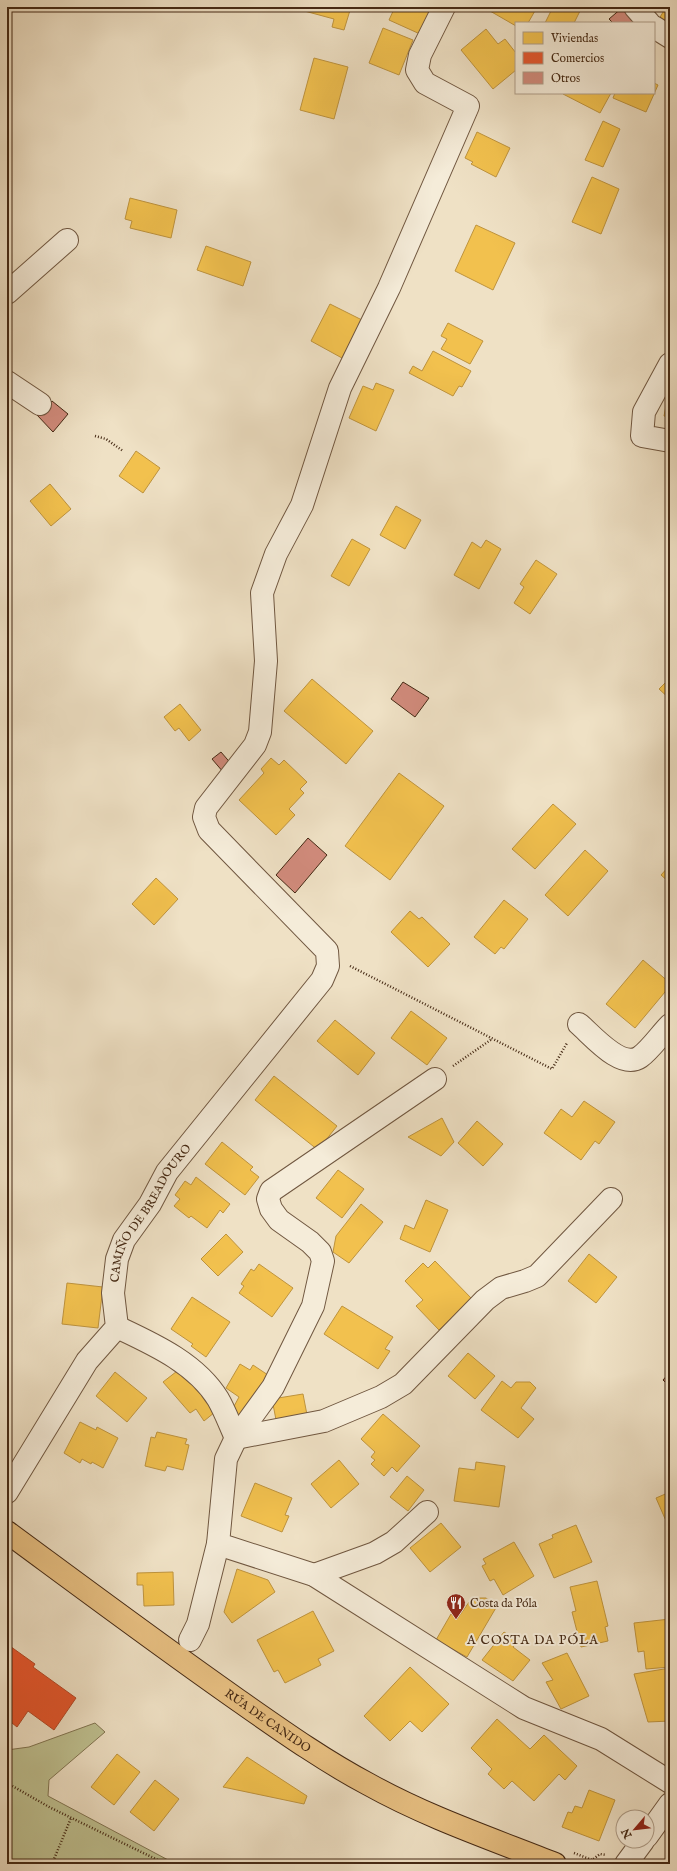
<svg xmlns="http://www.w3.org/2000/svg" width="677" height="1871" font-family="'IM FELL English',serif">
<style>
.green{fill:#bfc191;stroke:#827552}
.homes{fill:#f2c14e;stroke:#be933d}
.shops{fill:#e4572e;stroke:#b44926}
.building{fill:#d18b7c;stroke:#452914}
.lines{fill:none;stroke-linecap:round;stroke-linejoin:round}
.minor-casing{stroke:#705740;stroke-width:24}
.major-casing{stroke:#452914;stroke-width:24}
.path{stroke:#452914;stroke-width:2.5;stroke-dasharray:1 2;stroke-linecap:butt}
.minor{stroke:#f5ecd9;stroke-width:22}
.major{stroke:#e8c082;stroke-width:22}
.labels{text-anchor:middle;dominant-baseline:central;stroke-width:4;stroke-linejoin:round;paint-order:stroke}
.street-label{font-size:12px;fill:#452914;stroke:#f5ecd9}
.poi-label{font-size:12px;fill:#452914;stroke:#f5ecd9;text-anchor:start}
.neighbourhood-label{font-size:13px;letter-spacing:1px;fill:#452914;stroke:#f5ecd9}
</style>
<rect width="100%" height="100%" fill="#efe1c5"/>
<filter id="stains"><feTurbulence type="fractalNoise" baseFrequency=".005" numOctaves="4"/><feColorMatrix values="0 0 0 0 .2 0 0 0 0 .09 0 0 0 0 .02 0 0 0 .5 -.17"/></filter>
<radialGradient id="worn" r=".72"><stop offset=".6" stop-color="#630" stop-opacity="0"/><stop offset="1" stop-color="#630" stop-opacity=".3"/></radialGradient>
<polygon class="green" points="95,1723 105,1732 49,1780 48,1796 170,1861 183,1864 7,1864 7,1750 29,1747"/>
<g class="homes">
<polygon points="297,7 351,7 344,30 332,27 334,19 297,9"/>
<polygon points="395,7 432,7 420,34 389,20"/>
<polygon points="492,7 533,7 536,9 528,23 516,23 516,26 490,11"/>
<polygon points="553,7 571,7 580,11 574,23 545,23"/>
<polygon points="666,7 670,7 670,26 659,19"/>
<polygon points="383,28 413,40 399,75 369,63"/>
<polygon points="486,29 498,44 505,39 516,53 516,70 493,89 461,50"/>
<polygon points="314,58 348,67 334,119 300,110"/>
<polygon points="654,83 658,85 646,112 613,98 615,93 654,93"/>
<polygon points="564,93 611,93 600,113 563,94"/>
<polygon points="603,121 620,129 603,167 585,160"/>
<polygon points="477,132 510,148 496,177 471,164 473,162 465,158"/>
<polygon points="592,177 619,189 601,234 572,222"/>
<polygon points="130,198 177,210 171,238 130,228 132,221 125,219"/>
<polygon points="476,225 515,243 493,290 455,271"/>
<polygon points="206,246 251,262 243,286 197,270"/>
<polygon points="330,304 362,320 342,358 311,341"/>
<polygon points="448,323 483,341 470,364 441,349 447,339 441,336"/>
<polygon points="433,351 471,371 462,387 459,386 453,396 409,373 413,366 422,371"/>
<polygon points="376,383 394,390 376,431 349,418 363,386 373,390"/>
<polygon points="668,395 670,395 670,417 664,416"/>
<polygon points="136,451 160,468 143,493 119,476"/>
<polygon points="50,484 71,509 51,526 30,501"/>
<polygon points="396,506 421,520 405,549 380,535"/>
<polygon points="352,539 370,549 349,586 331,576"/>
<polygon points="486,540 501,549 479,589 454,575 472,542 481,548"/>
<polygon points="536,560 557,574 530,614 514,603 524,587 520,584"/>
<polygon points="670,678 670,699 659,689"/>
<polygon points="312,679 373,731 346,764 284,711"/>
<polygon points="180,704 201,730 189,741 179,728 175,731 164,717"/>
<polygon points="271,758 279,765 284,760 307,782 300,789 304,793 289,809 295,815 276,835 239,800 264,773 261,769"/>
<polygon points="399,773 444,806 390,880 345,846"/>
<polygon points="553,804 576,824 535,869 512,849"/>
<polygon points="585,850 608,871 568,916 545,895"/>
<polygon points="670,865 670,883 661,875"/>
<polygon points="156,878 178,899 154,925 132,904"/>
<polygon points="504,900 528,919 504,949 501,947 495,954 474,937"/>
<polygon points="410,911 419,919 422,917 450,944 428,967 391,932"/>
<polygon points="643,960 670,983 670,986 635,1028 606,1004"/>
<polygon points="411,1011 447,1038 427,1065 391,1038"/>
<polygon points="335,1020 375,1053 358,1075 317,1041"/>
<polygon points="274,1076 337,1126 318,1150 255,1100"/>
<polygon points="584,1101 615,1122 599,1144 595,1141 581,1160 544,1133 561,1109 572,1117"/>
<polygon points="442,1118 454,1142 441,1156 408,1137"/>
<polygon points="477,1121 503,1144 483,1166 458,1143"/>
<polygon points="222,1142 253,1167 250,1170 259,1177 245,1195 205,1164"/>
<polygon points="338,1170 364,1189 342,1218 316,1198"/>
<polygon points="196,1177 230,1204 223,1213 220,1210 207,1228 191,1216 189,1218 174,1206 180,1199 175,1195 185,1181 191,1185"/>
<polygon points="426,1200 448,1210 430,1252 400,1239 405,1225 414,1229"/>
<polygon points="361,1204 383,1222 349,1263 333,1252 336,1236"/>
<polygon points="226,1234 243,1252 218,1276 201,1259"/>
<polygon points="589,1254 617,1277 596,1303 568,1281"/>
<polygon points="435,1261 472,1299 439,1330 416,1306 423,1300 405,1281 423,1263 428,1268"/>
<polygon points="259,1264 293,1288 272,1317 239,1293 244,1286 241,1284 251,1269 254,1271"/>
<polygon points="67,1283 103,1287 98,1328 62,1324"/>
<polygon points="192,1297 230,1322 206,1357 191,1346 193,1344 171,1329"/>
<polygon points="342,1306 393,1337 385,1349 390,1351 378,1369 324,1334"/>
<polygon points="468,1353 495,1376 475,1399 448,1376"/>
<polygon points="240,1364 250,1370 253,1365 274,1379 243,1427 232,1410 239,1397 226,1388"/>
<polygon points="181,1368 220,1408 204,1421 196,1409 190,1413 163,1382"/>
<polygon points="115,1372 147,1398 127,1422 96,1396"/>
<polygon points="502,1381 511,1388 516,1382 530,1382 536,1388 521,1408 534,1419 518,1438 481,1410"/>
<polygon points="303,1394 308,1420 277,1425 272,1399"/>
<polygon points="383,1414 420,1446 397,1472 392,1467 384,1476 371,1464 375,1460 371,1457 375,1452 361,1439"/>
<polygon points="80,1422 96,1430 97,1427 118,1438 103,1468 92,1462 91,1464 82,1459 80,1463 64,1453"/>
<polygon points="157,1432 187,1439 185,1444 189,1445 183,1470 167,1466 165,1471 145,1466 151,1437 155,1438"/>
<polygon points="339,1460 359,1484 331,1508 311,1484"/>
<polygon points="476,1462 505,1466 499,1507 454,1501 459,1468 475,1470"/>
<polygon points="407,1476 424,1490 408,1511 390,1497"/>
<polygon points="255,1483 292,1498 285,1515 289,1516 282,1532 241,1516"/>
<polygon points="670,1492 670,1530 656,1498"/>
<polygon points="441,1523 461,1547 430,1572 410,1548"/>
<polygon points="576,1525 592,1562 554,1578 539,1544 553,1538 552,1535"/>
<polygon points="514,1542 534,1576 503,1595 494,1579 490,1581 482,1566 486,1564 483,1559"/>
<polygon points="237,1569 268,1580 275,1592 232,1623 224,1612"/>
<polygon points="173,1572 174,1605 144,1606 143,1585 137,1585 137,1573"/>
<polygon points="597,1581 608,1626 605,1627 608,1641 581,1647 572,1612 576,1611 570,1587"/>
<polygon points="472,1598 486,1598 497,1606 467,1657 436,1640 451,1614 457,1619"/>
<polygon points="313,1611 334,1651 318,1659 321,1665 285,1683 278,1670 274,1672 257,1640"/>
<polygon points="670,1619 670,1667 646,1669 644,1651 638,1652 634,1623"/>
<polygon points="504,1632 517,1641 513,1647 530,1660 513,1681 482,1660"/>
<polygon points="567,1653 589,1696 561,1709 546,1682 553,1680 542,1663"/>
<polygon points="410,1667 449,1704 422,1732 410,1721 390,1741 364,1716"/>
<polygon points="670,1668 670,1721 648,1722 634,1674"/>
<polygon points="497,1719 530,1749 544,1735 577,1766 565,1780 559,1774 534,1801 512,1781 504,1789 488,1774 492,1769 471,1748"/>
<polygon points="117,1754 140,1772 114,1805 91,1787"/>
<polygon points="247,1757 307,1796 304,1804 223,1787"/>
<polygon points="155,1780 179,1799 154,1831 130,1812"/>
<polygon points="589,1790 615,1800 599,1841 562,1827 568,1812 572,1813 575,1806 582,1808"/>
</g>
<polygon class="shops" points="7,1644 35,1664 33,1667 76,1698 54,1730 28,1711 17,1727 7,1719"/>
<g class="building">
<polygon points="623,7 630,7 644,23 613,23 609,19"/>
<polygon points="52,401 68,414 53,432 37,415"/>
<polygon points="403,682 429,698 415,717 391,699"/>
<polygon points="221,752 233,766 224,773 212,759"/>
<polygon points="308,838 327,855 295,893 276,875"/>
<polygon points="670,1372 670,1387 663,1380"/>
</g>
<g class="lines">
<g class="minor-casing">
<g id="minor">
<polyline points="635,7 649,23"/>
<polyline points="654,27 670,37"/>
<polyline points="7,293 67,240"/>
<polyline points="670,364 644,412 642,436 670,441"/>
<polyline points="7,382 40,404"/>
<path d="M579,1024C593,1036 621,1070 640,1057C650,1050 661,1034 670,1025"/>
<polyline points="435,1079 271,1191 268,1199 271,1209 279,1220 310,1242 320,1252 323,1261 313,1306 273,1387 236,1438 226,1459 218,1544 314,1575 524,1708 601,1739 670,1782"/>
<path d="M117,1327C153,1344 196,1363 218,1399C225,1411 230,1425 236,1438"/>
<polyline points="236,1438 324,1421 381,1397 403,1384 485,1300 501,1288 525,1281 537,1276 611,1199"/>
<path id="s1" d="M7,1492L87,1361L117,1327L113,1293L117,1259L124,1240L150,1204L167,1172L322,980L328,966L327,951L209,830L204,817L206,808L255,745L260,732L266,661L262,593L276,554L302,505L340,388L389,288L468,106L425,83L417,70L420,55L444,7"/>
<polyline points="314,1575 375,1553 394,1542 427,1512"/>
<polyline points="190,1640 198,1624 218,1544"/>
<polyline points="647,1836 670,1804"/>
<polyline points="626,1864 643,1841"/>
</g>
</g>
<g class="major-casing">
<g id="major">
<path id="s2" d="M7,1532C83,1588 158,1644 235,1698C278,1728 321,1759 368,1784C427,1817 492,1839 555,1864"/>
</g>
</g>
<g class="path">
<polyline points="95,436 106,439 123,451"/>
<polyline points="350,966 552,1069 567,1043"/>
<polyline points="453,1066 492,1039"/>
<polyline points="7,1783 51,1808 166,1864"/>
<polyline points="574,1853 592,1860 600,1854 606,1855"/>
<polyline points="52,1864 71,1818"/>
</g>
<use href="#minor" class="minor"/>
<use href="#major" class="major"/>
</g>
<defs>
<g id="restaurant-pin" transform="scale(1)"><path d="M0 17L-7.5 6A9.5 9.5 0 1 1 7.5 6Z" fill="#8f2418" stroke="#f5ecd9"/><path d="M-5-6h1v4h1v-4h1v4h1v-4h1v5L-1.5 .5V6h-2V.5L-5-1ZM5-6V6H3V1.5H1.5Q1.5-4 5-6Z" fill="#fff"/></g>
</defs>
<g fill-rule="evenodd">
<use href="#restaurant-pin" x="456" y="1603"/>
</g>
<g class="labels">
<g class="street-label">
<text stroke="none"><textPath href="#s1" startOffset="323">CAMIÑO DE BREADOURO</textPath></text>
<text stroke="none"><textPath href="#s2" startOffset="322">RÚA DE CANIDO</textPath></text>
</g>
<g class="poi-label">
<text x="470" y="1603">Costa da Póla</text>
</g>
<g class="neighbourhood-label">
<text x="533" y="1640">A COSTA DA PÓLA</text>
</g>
</g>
<rect width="677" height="1871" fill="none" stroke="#efe1c5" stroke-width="24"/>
<rect x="8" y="8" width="661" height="1855" fill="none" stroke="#452914" stroke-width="2"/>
<rect x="12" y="12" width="653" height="1847" fill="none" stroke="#452914"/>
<rect x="515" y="22" width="140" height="72" fill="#f5ecd9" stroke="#af9e8a"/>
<rect x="523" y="32" width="20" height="12" fill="#f2c14e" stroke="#af9e8a"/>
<text x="551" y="42" font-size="12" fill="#452914">Viviendas</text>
<rect x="523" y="52" width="20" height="12" fill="#e4572e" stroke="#af9e8a"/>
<text x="551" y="62" font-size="12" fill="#452914">Comercios</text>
<rect x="523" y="72" width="20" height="12" fill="#d18b7c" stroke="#af9e8a"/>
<text x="551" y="82" font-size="12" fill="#452914">Otros</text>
<g transform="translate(635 1829) rotate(242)"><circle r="19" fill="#f5ecd9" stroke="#af9e8a"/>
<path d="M0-3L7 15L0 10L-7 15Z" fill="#8f2418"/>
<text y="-6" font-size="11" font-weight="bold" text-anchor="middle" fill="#452914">N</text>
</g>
<rect width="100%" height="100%" filter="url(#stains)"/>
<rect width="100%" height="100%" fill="url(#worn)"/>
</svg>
